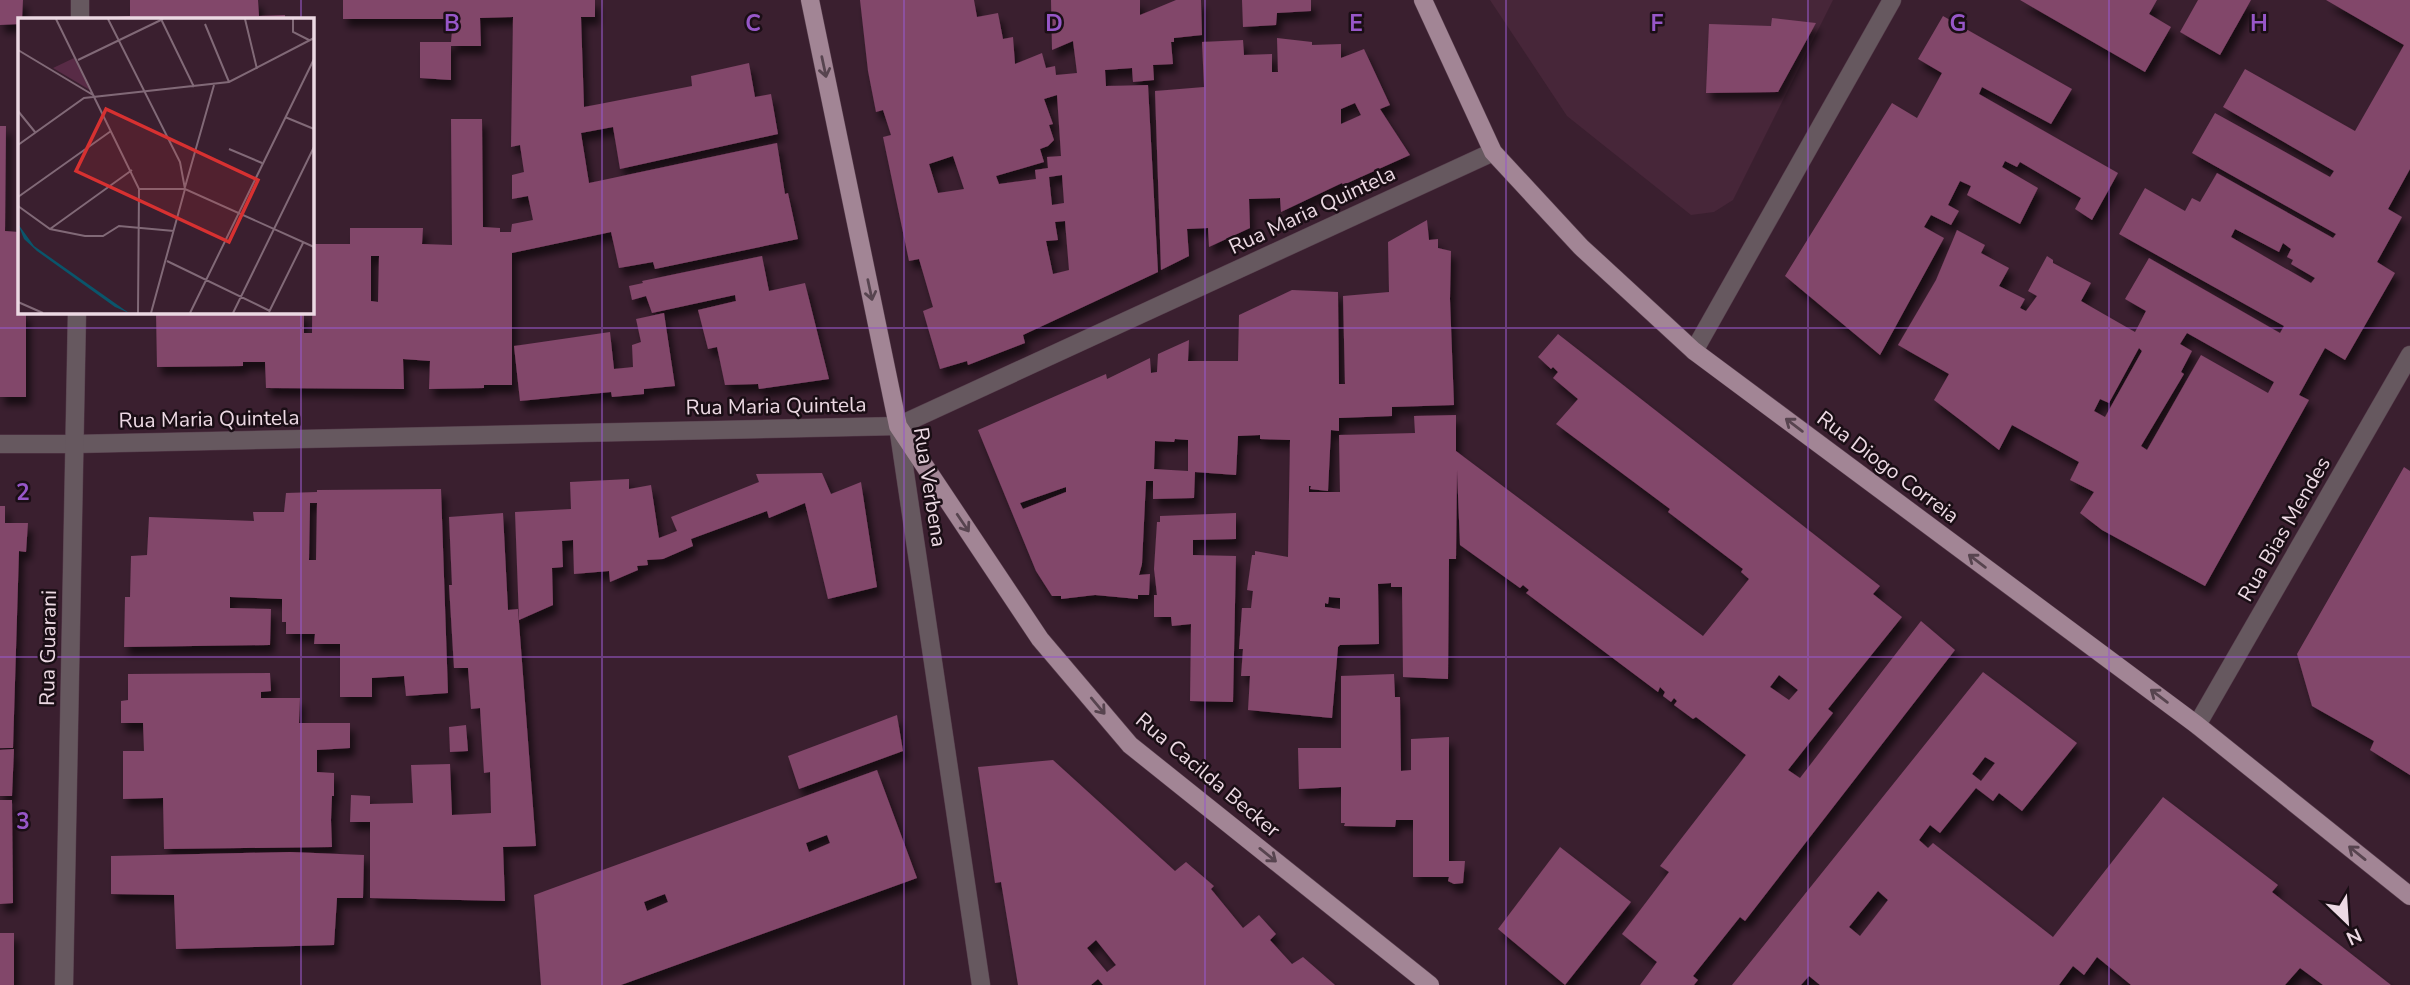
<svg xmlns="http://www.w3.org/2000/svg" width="2410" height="985" font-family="'Nunito Sans',sans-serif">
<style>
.built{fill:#472639}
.building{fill:#82466a;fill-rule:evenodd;filter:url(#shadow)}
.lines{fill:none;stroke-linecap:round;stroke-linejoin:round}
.street-casing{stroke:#563d4c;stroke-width:19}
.primary-casing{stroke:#563d4c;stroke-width:19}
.street{stroke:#66585f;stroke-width:18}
.primary{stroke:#a28595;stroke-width:18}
.oneway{stroke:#57444f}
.grid{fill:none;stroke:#9757c8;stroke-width:2;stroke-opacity:0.55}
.labels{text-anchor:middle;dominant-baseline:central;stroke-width:5;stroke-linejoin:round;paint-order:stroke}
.street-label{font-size:21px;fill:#ecd9e3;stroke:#1a0e15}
.inset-road{fill:none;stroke:#816977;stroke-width:2}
.view{fill:#d73131;fill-opacity:0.15;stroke:#d73131;stroke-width:3.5}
.inset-edge{fill:none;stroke:#ecd9e3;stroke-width:3.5}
.grid-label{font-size:23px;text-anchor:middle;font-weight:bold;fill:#9757c8;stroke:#1a0e15;stroke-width:5;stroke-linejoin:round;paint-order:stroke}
</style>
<defs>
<filter id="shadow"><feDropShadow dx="4.5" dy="8" stdDeviation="3.5" flood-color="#0009"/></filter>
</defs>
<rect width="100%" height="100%" fill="#3a1f2f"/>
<polygon class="built" points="1490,0 1833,0 1733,200 1714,212 1691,215 1567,116"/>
<g class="building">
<polygon points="0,0 23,0 22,19 19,19 19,24 0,25"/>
<polygon points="130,0 258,0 259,16 285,15 285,19 118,19 117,17 130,16"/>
<path d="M343,0H595V17H581L584,107L692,86L691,76L749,63L755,97L771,94L778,134L620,169L613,127L581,133L589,183L777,143L785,194L788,193L798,239L655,269L653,262L619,268L611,232L512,253V385H484V388L429,389L430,361L403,359L404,389L266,388L265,362H243V366L157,367L156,312H304V333H312L313,244H350V228H423L422,244L452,245L451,119H482L483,227L500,228V232H511L512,224L533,220L528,196L512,199V175L524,172L520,145L511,147L513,17L480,18L481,46H451V80L420,78V42H451L453,19H343ZM371,256H379L378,302L371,301Z"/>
<path d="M860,0H974L977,17L998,13L1003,39L1013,37L1015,64L1042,53L1046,68L1055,66L1056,75L1077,73L1073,41L1052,50L1051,0H1140V15L1176,0H1201L1202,35L1174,38V42H1171L1173,64L1153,65L1154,80L1133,82L1132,68L1105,70L1106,86L1148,85L1158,272L1023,335L1025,343L968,365L967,361L940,369L923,311L933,307L919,259L909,261L883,137L891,135L883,110L876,112L868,71ZM1057,95L1061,156L1047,157L1048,168L1035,170L1036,179L999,184L996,176L1044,162L1040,149L1048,146L1054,140L1049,125L1053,124L1044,99ZM953,156L964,189L938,193L929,164ZM1062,175L1064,203L1052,205L1049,177ZM1065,221L1069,270L1053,274L1046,241L1058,240L1055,222Z"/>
<polygon points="1242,0 1311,0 1311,11 1277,13 1276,25 1243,27"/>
<polygon points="2020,0 2157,0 2149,14 2171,27 2145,72"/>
<polygon points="2198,0 2251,0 2220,55 2180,32"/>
<path d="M2326,0H2410V169L2388,209L2402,217L2377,262L2395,273L2345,360L2325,348L2299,395L2309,400L2205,586L2102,530L2080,513L2094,492L2070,480L2079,462L2012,425L1999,450L1959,419L1934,400L1949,374L1898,345L1936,280L1957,230L1985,245L1981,253L2009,268L1999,286L2025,299L2020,308L2026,311L2037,296L2028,291L2047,256L2053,260V263L2091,283L2081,301L2135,332L2146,311L2125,299L2149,258L2280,333L2284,326L2119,234L2145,188L2185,211L2192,198L2200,202L2217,173L2333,238L2336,234L2192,153L2215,113L2330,177L2334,171L2223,107L2245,69L2355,131L2404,45ZM2235,229L2279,252L2283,243L2291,249L2287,257L2293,260L2291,264L2315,278L2311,283L2231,237ZM2187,333L2274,382L2268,393L2201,355L2147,450L2141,446L2184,374L2181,372L2192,351L2180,344ZM2139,348L2142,351L2105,417L2094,411L2100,399L2109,403Z"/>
<polygon points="1943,16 2072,89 2051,124 1982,87 1979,94 2118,173 2092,220 2075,209 2081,198 2020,162 2017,167 2005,161 2002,167 2038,188 2020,224 1967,195 1971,186 1960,181 1948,205 1959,211 1951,225 1931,215 1924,227 1944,238 1880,355 1785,276 1892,103 1917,118 1942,73 1918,59"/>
<polygon points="1772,18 1816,23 1778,92 1706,93 1709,24 1771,26"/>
<path d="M1277,38L1312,42V45L1341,44V58L1364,49L1390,105L1380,109L1410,155L1343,185L1342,183L1281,212L1280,198L1249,199L1250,228L1209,247L1208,228L1187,229L1189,256L1161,270L1155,91L1204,87L1202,42L1243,40L1244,55L1272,54V72H1278ZM1355,103L1361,115L1341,124V109Z"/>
<polygon points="0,126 6,126 5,231 19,232 19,312 26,312 26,397 0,397"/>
<path d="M1427,220L1429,240L1438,239V248L1451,251L1450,299L1454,405L1392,407V416L1339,418V431L1331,430L1328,491L1310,489L1311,486H1309V492H1340L1339,435L1415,433L1414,416L1456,415V451L1703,636L1749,579L1741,572L1743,569L1668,512L1670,509L1556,424L1578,399L1553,378L1558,372L1553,367L1551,369L1538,357L1558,334L1880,586L1873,594L1902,617L1828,709L1833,713L1788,770L1800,778L1921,621L1955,650L1745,921L1740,917L1693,976L1698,980L1694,985H1640L1657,962L1622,934L1669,872L1660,866L1746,755L1696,717L1693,719L1674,705L1677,701L1674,698L1671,702L1663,696L1665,692L1660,687L1658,692L1526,593L1529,590L1523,585L1520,588L1460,545L1457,470L1456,559H1449L1448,679L1403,677L1402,587H1391V583L1378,584L1379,644L1340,645L1338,647L1332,718L1248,710L1250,676H1241L1243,649H1239L1242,608H1251L1253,591L1247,590L1252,555H1255V551L1288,557L1290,440L1260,439V435L1238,436L1236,475L1195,472L1194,498L1153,499V481H1146L1142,564L1139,575L1150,574L1149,595H1138V599L1095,595L1061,599V596H1052L1036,571L978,430L1106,374L1107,379L1150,358L1151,373L1157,372L1158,354L1189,340L1188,361H1238L1239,315L1292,290L1338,292L1339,384H1345L1343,296L1389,292L1388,242ZM1175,439L1188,440V471L1154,469L1155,441L1174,442ZM1066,487V492L1023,509L1020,503ZM1329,597L1340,598V609L1325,607V603L1328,604ZM1779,675L1798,690L1789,700L1770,687Z"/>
<polygon points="762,256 769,291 805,283 829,379 759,389 758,384 725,385 717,347 708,349 698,310 736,301 735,295 652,313 646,296 632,300 629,286 643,283 642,281"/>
<polygon points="664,313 675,386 644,389 644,394 612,397 611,392 520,401 514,346 610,332 614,369 633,367 632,345 641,342 636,319"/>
<polygon points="2404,467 2410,471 2410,775 2370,750 2374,741 2312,706 2297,654"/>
<polygon points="822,473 831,494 861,482 877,587 828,599 805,503 769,518 767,511 691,539 693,546 663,559 647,560 648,565 637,566 638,570 610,582 609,571 574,574 573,540 562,541 563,567 552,568 553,605 519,620 515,512 571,509 570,482 629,479 629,489 651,485 659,538 677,531 671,517 759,482 756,474"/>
<path d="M441,489L448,693L406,696L404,676L372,678V697H340V644H314L315,634H286V622H282V599L230,597V608L271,609L270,645L124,647L125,597H130L131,556L147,555L149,517L254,521L253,512H284L286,493L317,492V490ZM310,503H317L316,560H309Z"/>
<polygon points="0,506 5,506 5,523 28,523 26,552 19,551 13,748 0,748"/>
<polygon points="503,513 508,610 518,609 536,846 503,847 505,901 370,898 370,822 350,822 351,795 370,796 370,804 413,803 411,765 450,764 452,815 491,813 490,772 484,773 480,708 471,709 468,668 454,668 449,585 452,585 449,517"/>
<polygon points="1236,513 1236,539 1193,540 1193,555 1236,556 1233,702 1190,701 1191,624 1172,626 1171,617 1154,617 1154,595 1157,595 1154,569 1157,522 1160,522 1160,516"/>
<path d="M1983,672L2077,743L2022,811L1999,793L1993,801L1976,788L1940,833L1930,825L1919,840L1928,848L1933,843L2053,937L2163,797L2278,885L2272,892L2391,985H2323L2300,968L2285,985H2131L2097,957L2084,975L2073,966L2059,985H1820L1809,976L1801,985H1732ZM1985,757L1995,763L1981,781L1972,774ZM1878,891L1888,900L1860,936L1849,927Z"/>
<polygon points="270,673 271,691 261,692 261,698 300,698 299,723 350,723 350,748 317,750 317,772 334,773 334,796 332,796 331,820 332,847 164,849 163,798 123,799 123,751 144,751 143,723 121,723 121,701 128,700 128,674"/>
<polygon points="1394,674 1395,697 1400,697 1401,771 1411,770 1411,739 1449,737 1449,861 1465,861 1463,883 1454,884 1448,881 1449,877 1413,877 1413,820 1396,820 1395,827 1344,826 1345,823 1341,823 1341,787 1299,789 1298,748 1341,748 1341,676"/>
<polygon points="897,715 903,751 799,789 788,756"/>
<polygon points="466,725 468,751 450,752 449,727"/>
<polygon points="14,749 12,796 0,796 0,750"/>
<path d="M1053,760L1175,871L1186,862L1214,886L1211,889L1243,928L1259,915L1276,934L1270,940L1292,964L1303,957L1335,985H1103L1098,979L1091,985H1018L1001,882L995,883L978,767ZM1096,940L1116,965L1107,972L1087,948Z"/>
<path d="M877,770L917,878L621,985H541L534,895ZM827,835L830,843L809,852L806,843ZM665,894L668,902L647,911L644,902Z"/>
<polygon points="0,800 12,800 13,903 0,904"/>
<polygon points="1560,847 1631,902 1565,985 1498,929"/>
<polygon points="290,852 364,855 363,898 337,898 334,945 176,949 174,895 111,894 111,856"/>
<rect x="0" y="933" width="14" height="52"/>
</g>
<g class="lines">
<g class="street-casing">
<g id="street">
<polyline points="80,19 80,0"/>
<polyline points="1694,351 1892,0"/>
<polyline points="898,426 981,985"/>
<polyline points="0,444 75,444 898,426 1493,152"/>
<polyline points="2197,725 2410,355"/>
<polyline points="64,985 77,312"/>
</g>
</g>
<g class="primary-casing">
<g id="primary">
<polyline points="810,0 898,426 1040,639 1130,745 1430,985"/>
<polyline points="1423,0 1493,152 1581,247 1694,351 2197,725 2410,896"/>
</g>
</g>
<use href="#street" class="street"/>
<use href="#primary" class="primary"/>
</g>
<defs><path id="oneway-shaft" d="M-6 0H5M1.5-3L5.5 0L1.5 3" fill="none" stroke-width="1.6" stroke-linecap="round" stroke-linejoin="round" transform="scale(1.75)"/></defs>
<g class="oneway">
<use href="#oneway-shaft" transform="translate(824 67) rotate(78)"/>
<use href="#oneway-shaft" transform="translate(870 290) rotate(78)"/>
<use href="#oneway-shaft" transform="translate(1794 425) rotate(-143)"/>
<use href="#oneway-shaft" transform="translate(963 523) rotate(56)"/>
<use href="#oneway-shaft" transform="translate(1977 561) rotate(-143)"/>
<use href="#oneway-shaft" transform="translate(2159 696) rotate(-143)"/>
<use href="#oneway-shaft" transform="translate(1098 706) rotate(50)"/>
<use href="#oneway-shaft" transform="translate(2357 853) rotate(-141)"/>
<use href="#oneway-shaft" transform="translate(1268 855) rotate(39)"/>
</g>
<path class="grid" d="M301,0V19M602,0V985M904,0V985M1205,0V985M1506,0V985M1808,0V985M2109,0V985M301,312V985M0,328H2410M0,657H2410"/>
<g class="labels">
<g class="street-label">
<text transform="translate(1312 210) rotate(-25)">Rua Maria Quintela</text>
<text transform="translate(776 406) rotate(-1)">Rua Maria Quintela</text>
<text transform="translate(209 419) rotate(-1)">Rua Maria Quintela</text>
<text transform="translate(1888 467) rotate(37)">Rua Diogo Correia</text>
<text transform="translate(930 487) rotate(81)">Rua Verbena</text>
<text transform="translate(2284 529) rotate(-60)">Rua Bias Mendes</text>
<text transform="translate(48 648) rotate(-89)">Rua Guarani</text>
<text transform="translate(1208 775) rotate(40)">Rua Cacilda Becker</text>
</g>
</g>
<g transform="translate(18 18)">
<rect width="296" height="296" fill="#3a1f2f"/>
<path d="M56,40L72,72L35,50Z" fill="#582b46"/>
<path d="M0,206L16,228L111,295L97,289L19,233L6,221Z" fill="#0a556b"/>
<path class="inset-road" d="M38,1L121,171L120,295M90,1L162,144L167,171L133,295M143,1L176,69M227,1L239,51M275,1V14L291,22M187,6L211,64M0,32L75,77M60,42L145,1M0,93L17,114M267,99L296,111M0,127L66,80L211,64L296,20M211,131L244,145M167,169L196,67M121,171H167L296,229M0,179L93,113M0,188L32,211L67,218H85L101,208L156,213M32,211L114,152M149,243L252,293M0,284L25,295M251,294L285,225M172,295L296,41M215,295L296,129"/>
<path class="view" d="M88,91L240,162L211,224L58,153Z"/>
<rect width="296" height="296" class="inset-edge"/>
</g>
<g class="grid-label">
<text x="452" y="31">B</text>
<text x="753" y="31">C</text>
<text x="1054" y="31">D</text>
<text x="1356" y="31">E</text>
<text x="1657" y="31">F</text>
<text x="1958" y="31">G</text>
<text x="2259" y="31">H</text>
<text x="23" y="500">2</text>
<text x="23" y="829">3</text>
</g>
<g transform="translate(2347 922) rotate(155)" stroke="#1a0e15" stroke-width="5" paint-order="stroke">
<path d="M0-5L12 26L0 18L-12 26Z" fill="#ecd9e3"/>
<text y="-10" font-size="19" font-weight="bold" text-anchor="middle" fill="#ecd9e3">N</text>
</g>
</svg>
